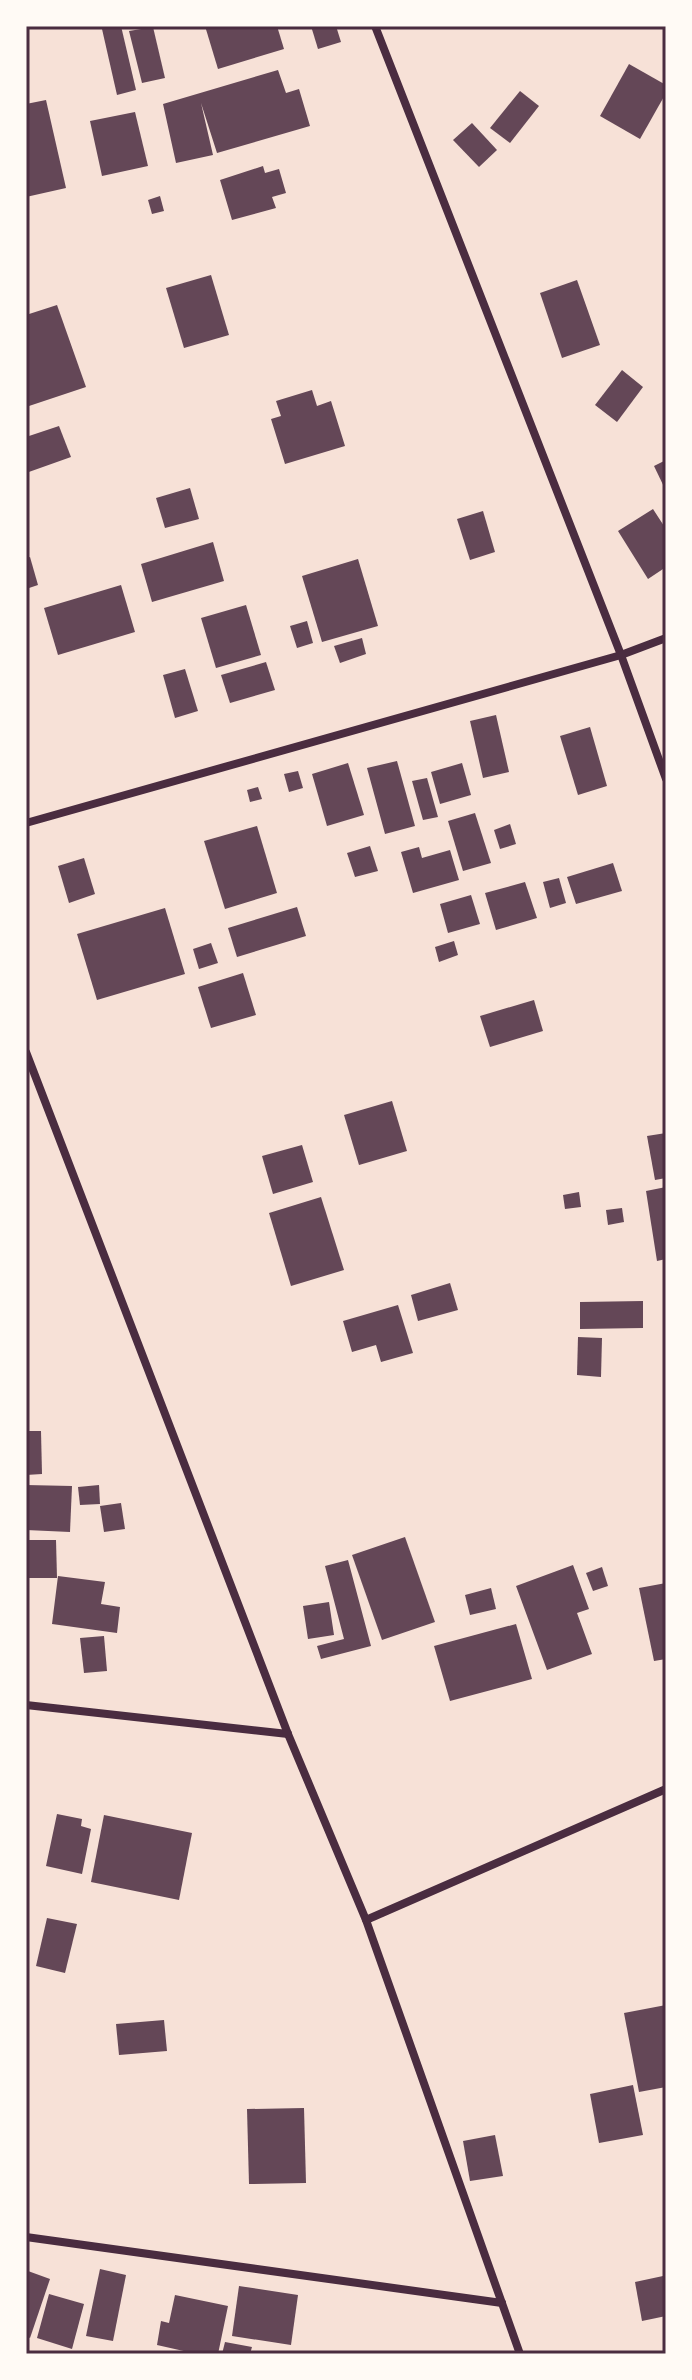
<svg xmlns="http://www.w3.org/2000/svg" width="692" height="2380" font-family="'Golos Text',sans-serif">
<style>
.building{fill:#644757}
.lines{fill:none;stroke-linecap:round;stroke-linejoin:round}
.minor{stroke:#4a2c40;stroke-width:8}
.neatline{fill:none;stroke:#4a2c40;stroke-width:3}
</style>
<rect width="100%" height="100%" fill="#f7e1d7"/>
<g class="building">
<polygon points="121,26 136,90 117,95 102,29"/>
<polygon points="205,26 277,26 284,49 218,69"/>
<polygon points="311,26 336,26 341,42 318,49"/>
<polygon points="153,27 165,78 142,83 129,31"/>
<polygon points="629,64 666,85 666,93 640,139 600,116"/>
<polygon points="278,70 286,93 299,89 310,126 217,153 201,103 213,155 176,163 163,104"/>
<polygon points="520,91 539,106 510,143 490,128"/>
<polygon points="46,100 66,188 26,197 26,104"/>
<polygon points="135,112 148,166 102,176 90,121"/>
<polygon points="472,123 497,150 479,167 453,140"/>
<polygon points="263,166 265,173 279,169 286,193 272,197 276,208 232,220 220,180"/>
<polygon points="160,196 164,211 152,214 148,200"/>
<polygon points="211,275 229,335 184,348 166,288"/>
<polygon points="577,280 600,345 562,358 540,293"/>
<polygon points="57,305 86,387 26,407 26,315"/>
<polygon points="622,370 643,387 617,422 595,405"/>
<polygon points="312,390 317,406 331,401 345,446 285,464 271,419 281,416 276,401"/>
<polygon points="59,426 71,457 26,473 26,437"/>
<polygon points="666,460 666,491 654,466"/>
<polygon points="190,488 199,519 165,528 156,498"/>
<polygon points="653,509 664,526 666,525 666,567 648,579 618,531"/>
<polygon points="483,511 495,552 470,560 457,519"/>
<polygon points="213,542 224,581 152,602 141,564"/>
<polygon points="30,557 38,585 26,589 26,558"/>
<polygon points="358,559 378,626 322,642 302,576"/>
<polygon points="121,585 135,632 58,655 44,608"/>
<polygon points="246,605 261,655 216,668 201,618"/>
<polygon points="307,621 313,643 297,648 290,626"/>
<polygon points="362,638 366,654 340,663 334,646"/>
<polygon points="266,662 275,690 230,703 221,675"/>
<polygon points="185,669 198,711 175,718 163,675"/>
<polygon points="496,715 509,772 483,778 470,721"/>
<polygon points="590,727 607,786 578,795 560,736"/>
<polygon points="397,761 415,826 385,834 367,768"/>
<polygon points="348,763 364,815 327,826 312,774"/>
<polygon points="462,763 471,795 440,804 431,772"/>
<polygon points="298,771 303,788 289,792 284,774"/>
<polygon points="427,778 438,817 423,820 412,781"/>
<polygon points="258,787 262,799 250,802 247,790"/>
<polygon points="475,813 491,863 463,871 448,821"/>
<polygon points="510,824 516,844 500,849 494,830"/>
<polygon points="257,826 277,893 225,909 204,841"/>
<polygon points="370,846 378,871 355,877 347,853"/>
<polygon points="419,847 422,858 450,850 459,880 413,893 401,852"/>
<polygon points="84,858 95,894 69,903 58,866"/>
<polygon points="613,863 622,891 576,904 567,877"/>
<polygon points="559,878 566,903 550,908 543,882"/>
<polygon points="525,882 537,918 496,930 485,893"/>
<polygon points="471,895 480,924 448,933 440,904"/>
<polygon points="297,907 306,936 237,957 228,928"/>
<polygon points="165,908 185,974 97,1000 77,934"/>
<polygon points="454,941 458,955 439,962 435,947"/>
<polygon points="211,943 218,963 199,969 193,949"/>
<polygon points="243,973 256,1015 211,1028 198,987"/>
<polygon points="534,1000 543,1031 490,1047 480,1016"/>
<polygon points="392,1101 407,1151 359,1165 344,1115"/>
<polygon points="666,1133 666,1178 655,1180 647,1136"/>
<polygon points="302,1145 313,1182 273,1194 262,1156"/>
<polygon points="666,1187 666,1259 657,1261 646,1191"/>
<polygon points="579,1192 581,1207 565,1209 563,1195"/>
<polygon points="321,1197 344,1270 291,1286 269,1213"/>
<polygon points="622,1208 624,1222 608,1225 606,1210"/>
<polygon points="450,1283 458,1310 418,1321 411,1295"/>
<polygon points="643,1301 643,1328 580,1329 580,1302"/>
<polygon points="398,1305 413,1353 381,1362 376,1345 352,1352 343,1321"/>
<polygon points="578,1337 602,1338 601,1377 577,1375"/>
<polygon points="26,1431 41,1431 42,1474 26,1475"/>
<polygon points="26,1485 72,1486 70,1532 26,1530"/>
<polygon points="99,1485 100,1504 80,1505 78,1487"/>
<polygon points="121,1503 125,1529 104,1532 100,1506"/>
<polygon points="405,1537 435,1622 382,1640 352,1555"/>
<polygon points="26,1540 56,1540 57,1578 26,1578"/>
<polygon points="348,1560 371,1646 321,1659 317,1646 344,1639 325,1566"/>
<polygon points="573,1565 589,1609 577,1613 592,1654 547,1670 516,1586"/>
<polygon points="602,1567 608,1586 593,1591 586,1573"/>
<polygon points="58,1576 105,1582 101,1604 120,1607 117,1633 52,1624"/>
<polygon points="666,1583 666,1659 654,1661 639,1588"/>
<polygon points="491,1588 496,1609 470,1615 465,1595"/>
<polygon points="329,1602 334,1635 308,1639 303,1606"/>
<polygon points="516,1624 532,1679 450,1701 434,1646"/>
<polygon points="104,1636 107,1671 84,1673 80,1638"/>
<polygon points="57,1814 82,1819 81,1826 91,1829 82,1874 46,1866"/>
<polygon points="104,1815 192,1833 179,1900 91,1882"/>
<polygon points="47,1918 77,1924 65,1973 36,1966"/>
<polygon points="666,2005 666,2087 639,2092 624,2013"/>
<polygon points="164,2020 167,2051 119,2055 116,2024"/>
<polygon points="633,2085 643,2135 599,2143 590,2094"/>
<polygon points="304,2108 306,2183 249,2184 247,2109"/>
<polygon points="495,2135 503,2176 470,2181 463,2141"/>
<polygon points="100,2269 126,2275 113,2341 86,2336"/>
<polygon points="28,2271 50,2279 30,2338 26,2336"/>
<polygon points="663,2276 666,2316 642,2321 635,2282"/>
<polygon points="239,2286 298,2295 291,2345 232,2336"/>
<polygon points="49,2294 84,2304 72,2349 37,2338"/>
<polygon points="175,2295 228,2306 218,2354 197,2354 157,2345 161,2321 169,2323"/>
<polygon points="225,2342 252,2347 250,2354 222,2354"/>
</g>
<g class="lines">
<g class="minor">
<polyline points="375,26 621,655 666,779"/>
<polyline points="26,823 621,655 666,638"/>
<polyline points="26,1052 288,1734 366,1920 520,2354"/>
<polyline points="26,1705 288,1734"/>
<polyline points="366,1920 666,1789"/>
<polyline points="26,2237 502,2303"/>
</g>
</g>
<rect width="692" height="2380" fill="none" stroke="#fffaf5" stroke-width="56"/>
<rect x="28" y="28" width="636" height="2324" class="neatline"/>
</svg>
